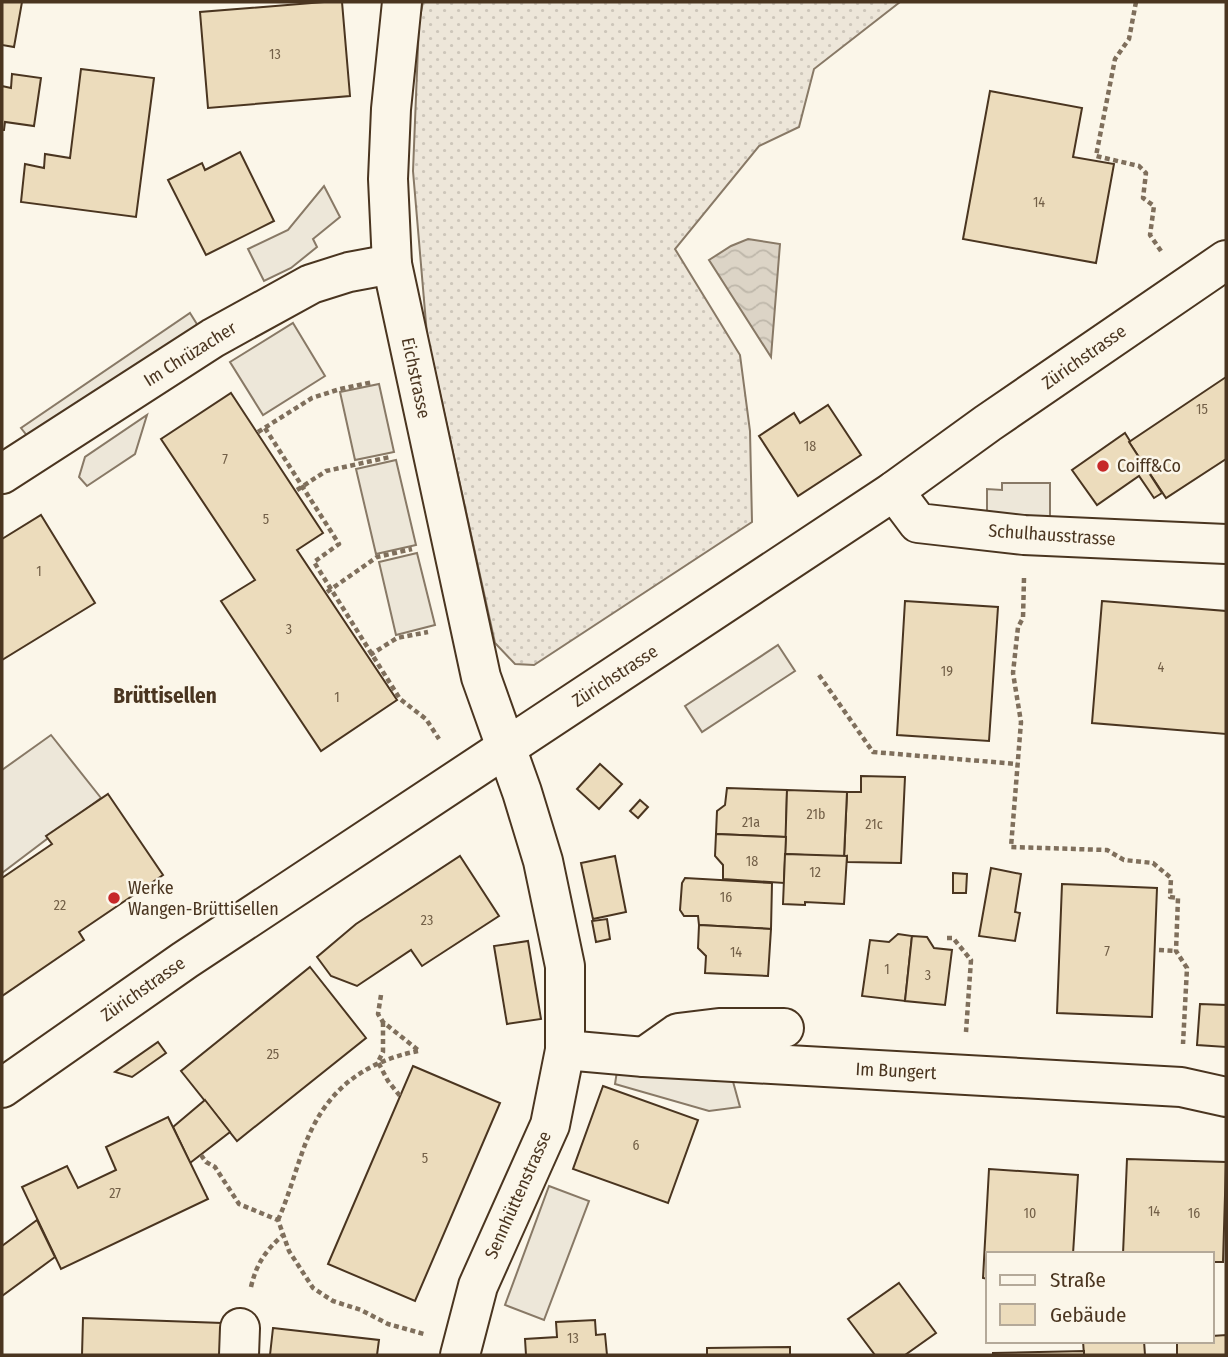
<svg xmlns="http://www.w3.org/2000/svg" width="1228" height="1357" font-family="'Fira Sans Condensed',sans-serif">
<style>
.grass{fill:url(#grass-dots);stroke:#887966;stroke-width:2}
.parking{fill:#ede7d9;stroke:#887966;stroke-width:2}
.water{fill:url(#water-waves);stroke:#887966;stroke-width:2}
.building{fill:#ecdcbc;stroke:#4a3520;stroke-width:2}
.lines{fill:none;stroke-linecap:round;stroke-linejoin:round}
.minor-casing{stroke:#4a3520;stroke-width:42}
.major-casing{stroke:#4a3520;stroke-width:42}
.path{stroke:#7f6f5c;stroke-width:4.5;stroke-dasharray:5 3.5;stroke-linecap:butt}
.minor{stroke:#fbf6e9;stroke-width:38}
.major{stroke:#fbf6e9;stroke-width:38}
.poi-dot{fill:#c62828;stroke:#fbf6e9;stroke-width:2.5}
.labels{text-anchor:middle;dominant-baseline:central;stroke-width:5;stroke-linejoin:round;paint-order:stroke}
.number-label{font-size:14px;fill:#725f47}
.street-label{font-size:18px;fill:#4a3520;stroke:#fbf6e9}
.poi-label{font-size:18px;fill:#4a3520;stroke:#fbf6e9;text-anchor:start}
.quarter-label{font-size:21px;font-weight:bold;fill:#4a3520;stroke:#fbf6e9}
</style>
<defs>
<pattern id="grass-dots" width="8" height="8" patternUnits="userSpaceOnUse" patternTransform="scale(1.75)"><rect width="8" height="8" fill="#ede6d9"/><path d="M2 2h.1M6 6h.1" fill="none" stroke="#cdc6ba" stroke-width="1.8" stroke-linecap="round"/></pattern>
<pattern id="water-waves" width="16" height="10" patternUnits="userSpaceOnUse" patternTransform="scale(1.75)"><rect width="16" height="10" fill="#dcd4c6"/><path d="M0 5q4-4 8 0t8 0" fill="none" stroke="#beb7aa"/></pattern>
</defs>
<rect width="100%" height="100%" fill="#fbf6e9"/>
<polygon class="grass" points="423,2 900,2 814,69 799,127 759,146 675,249 740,355 750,431 752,522 534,665 515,664 495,643 427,335 413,171 419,22"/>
<g class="parking">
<polygon points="324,186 340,217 313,239 317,247 291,268 264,281 248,249 288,230"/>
<polygon points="190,313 200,329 32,442 21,428"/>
<polygon points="293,323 325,376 263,415 230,362"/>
<polygon points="379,384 394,452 355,460 340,392"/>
<polygon points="147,415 135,454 87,486 79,477 85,457"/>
<polygon points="396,460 416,545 376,554 356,469"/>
<polygon points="1002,483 1050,483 1050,520 987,519 987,489 1002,490"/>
<polygon points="417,553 435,625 396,635 379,562"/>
<polygon points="778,645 795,671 702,732 685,706"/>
<polygon points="51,735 101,798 2,873 2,770"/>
<polygon points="617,1071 732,1078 740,1107 709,1111 615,1084"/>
<polygon points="549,1186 589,1201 544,1320 505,1305"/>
</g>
<polygon class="water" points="748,239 780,244 771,357 709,260 731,246"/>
<g class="building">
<polygon points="2,2 22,2 14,47 2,45"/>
<polygon points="324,2 342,2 350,96 208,108 200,12"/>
<polygon points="81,69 154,78 136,217 21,202 25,164 44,168 45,154 70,158"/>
<polygon points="12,74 41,78 34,126 5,122 4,130 2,130 2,86 11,88"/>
<polygon points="990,91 1082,108 1073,157 1114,164 1096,263 963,239"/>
<polygon points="240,152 274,221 206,255 168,180 202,163 205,170"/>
<polygon points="1226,377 1226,459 1166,498 1129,442"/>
<polygon points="231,393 323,533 297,550 397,700 321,751 221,601 255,580 161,439"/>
<polygon points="828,405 861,455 798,496 759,436 794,413 800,423"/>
<polygon points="1125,433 1130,441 1129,442 1162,493 1154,498 1139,476 1097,505 1072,470"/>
<polygon points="41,515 95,603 2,660 2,539"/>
<polygon points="905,601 998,607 989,741 897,735"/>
<polygon points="1102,601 1226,611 1226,734 1092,723"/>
<polygon points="600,764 622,784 599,809 577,789"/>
<polygon points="861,776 905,777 901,863 847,862 847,856 844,857 847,792 861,792"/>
<polygon points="727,788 787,790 786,837 716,834 717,811 725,805"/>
<polygon points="787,790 847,792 844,857 785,854"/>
<polygon points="108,794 163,875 79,932 84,940 2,996 2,878 52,844 46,836"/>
<polygon points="640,800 648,807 638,818 630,811"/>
<polygon points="716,834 786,837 784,883 723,879 723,865 715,856"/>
<polygon points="785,854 847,856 844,904 805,902 805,905 783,904"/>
<polygon points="460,856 499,916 422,966 411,950 357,986 331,976 317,957 356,924"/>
<polygon points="615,856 626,912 593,919 581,863"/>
<polygon points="991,868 1021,874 1015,912 1020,913 1015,941 979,936"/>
<polygon points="953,873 967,874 966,893 953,893"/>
<polygon points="685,878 772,883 771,929 699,925 698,916 684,916 680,910 682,883"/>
<polygon points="1062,884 1157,888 1152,1017 1057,1013"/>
<polygon points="607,919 610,939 596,942 592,921"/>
<polygon points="699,925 771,929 768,976 705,973 706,956 698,948"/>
<polygon points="898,934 912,936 905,1001 862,996 870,940 889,942"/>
<polygon points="912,936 927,937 934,948 952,950 945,1005 905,1001"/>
<polygon points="528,941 541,1019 507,1024 494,946"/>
<polygon points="310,967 366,1038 237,1141 181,1071"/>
<polygon points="1200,1004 1226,1005 1226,1047 1197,1045"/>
<polygon points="158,1042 166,1053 132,1077 115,1072"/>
<polygon points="413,1066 500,1103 415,1301 328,1264"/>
<polygon points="603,1086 698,1120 668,1203 573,1169"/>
<polygon points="205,1100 230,1132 190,1163 173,1127"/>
<polygon points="168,1117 208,1199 61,1269 22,1187 67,1166 78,1188 116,1170 106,1147"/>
<polygon points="1127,1159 1226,1162 1223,1262 1212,1262 1212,1254 1123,1254"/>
<polygon points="989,1169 1078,1175 1073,1254 988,1254 988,1279 983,1278"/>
<polygon points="37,1220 55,1257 2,1296 2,1246"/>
<polygon points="899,1283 936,1333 905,1355 875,1355 848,1319"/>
<polygon points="83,1318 222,1323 221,1355 82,1355"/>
<polygon points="595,1320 596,1335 605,1334 607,1355 526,1355 525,1339 557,1337 556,1322"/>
<polygon points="273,1328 379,1340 377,1355 270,1355"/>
<polygon points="1226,1335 1226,1355 1177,1355 1177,1341 1212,1341 1212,1336"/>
<polygon points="1083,1341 1144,1341 1145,1355 1084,1355"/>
<polygon points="790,1347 790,1355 707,1355 707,1348"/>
<polygon points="1084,1351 1084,1355 993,1355 993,1353"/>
</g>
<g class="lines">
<g class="minor-casing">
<g id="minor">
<polyline points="402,2 391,109 388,179 392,264 481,677 522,792 543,861 565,966 565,1050 550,1125 478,1286 460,1355"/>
<polyline points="2,474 213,338 311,284 349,272 392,264"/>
<polyline points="894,491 918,523 1024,535 1226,544"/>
<polyline points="565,1050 644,1057 1181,1087 1226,1097"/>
<polyline points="644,1057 678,1033 719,1028 784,1028"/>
<polyline points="239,1355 240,1328"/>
</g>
</g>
<g class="major-casing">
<polyline id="major" points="2,1088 185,960 894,491 988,423 1226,260"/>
</g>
<g class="path">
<polyline points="1136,2 1129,39 1115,59 1096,156 1139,166 1146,173 1143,198 1154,206 1150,235 1161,251"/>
<polyline points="265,428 339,544 314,562 400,699 426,719 439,739"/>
<polyline points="258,432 312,398 340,389 373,382"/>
<polyline points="297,490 326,471 390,457"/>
<polyline points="1024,578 1023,618 1018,627 1013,673 1021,722 1011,847 1107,850 1124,860 1153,863 1171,878 1170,897 1178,898 1176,951 1187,968 1183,1044"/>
<polyline points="327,592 377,557 412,549"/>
<polyline points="370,655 397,638 428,632"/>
<polyline points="819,675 873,752 1017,764"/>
<polyline points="947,938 953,938 971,960 966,1032"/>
<polyline points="1159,950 1176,951"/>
<polyline points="381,995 378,1014 383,1022 418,1050"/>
<polyline points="383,1022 383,1052 378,1062 388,1081 400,1096"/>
<polyline points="201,1155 206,1162 215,1167 239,1204 278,1220 289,1251 313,1288 333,1301 361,1310 388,1324 424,1334"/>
<path d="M278,1220C288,1198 294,1175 302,1153C322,1094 359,1063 418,1051"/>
<path d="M251,1287C256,1265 265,1251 282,1236"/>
</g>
<use href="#minor" class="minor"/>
<use href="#major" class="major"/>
</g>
<g class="poi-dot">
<circle cx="1103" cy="466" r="7"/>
<circle cx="114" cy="898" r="7"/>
</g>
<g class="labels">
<g class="number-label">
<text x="275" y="54">13</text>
<text x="1039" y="202">14</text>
<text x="1202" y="409">15</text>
<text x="810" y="446">18</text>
<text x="225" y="459">7</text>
<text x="266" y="519">5</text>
<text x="39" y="571">1</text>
<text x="289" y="629">3</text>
<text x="1161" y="667">4</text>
<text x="947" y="671">19</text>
<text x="337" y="697">1</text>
<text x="816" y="814">21b</text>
<text x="751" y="822">21a</text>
<text x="874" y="824">21c</text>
<text x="752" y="861">18</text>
<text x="815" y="872">12</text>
<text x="726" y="897">16</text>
<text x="60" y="905">22</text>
<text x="427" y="920">23</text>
<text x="1107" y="951">7</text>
<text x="736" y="952">14</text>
<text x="887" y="969">1</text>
<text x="928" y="975">3</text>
<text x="273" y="1054">25</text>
<text x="636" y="1145">6</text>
<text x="425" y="1158">5</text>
<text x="115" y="1193">27</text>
<text x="1154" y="1211">14</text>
<text x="1030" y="1213">10</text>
<text x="1194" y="1213">16</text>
<text x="573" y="1338">13</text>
</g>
<g class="street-label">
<text transform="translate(190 354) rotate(-32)">Im Chrüzacher</text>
<text transform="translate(1084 357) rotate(-35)">Zürichstrasse</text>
<text transform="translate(416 378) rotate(78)">Eichstrasse</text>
<text transform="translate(1052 535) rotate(4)">Schulhausstrasse</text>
<text transform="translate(615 676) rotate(-33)">Zürichstrasse</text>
<text transform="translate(143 989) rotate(-35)">Zürichstrasse</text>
<text transform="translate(896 1071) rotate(3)">Im Bungert</text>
<text transform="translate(518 1195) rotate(-66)">Sennhüttenstrasse</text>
</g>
<g class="poi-label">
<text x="1117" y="466">Coiff&amp;Co</text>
<text x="128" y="888">Werke<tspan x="128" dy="21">Wangen-Brüttisellen</tspan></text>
</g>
<g class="quarter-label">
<text x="165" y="696">Brüttisellen</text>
</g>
</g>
<rect width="1228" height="1357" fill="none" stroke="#4a3520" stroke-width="7"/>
<rect x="986" y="1252" width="228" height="91" fill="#fbf6e9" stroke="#b4a999" stroke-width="2"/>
<rect x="1000" y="1275" width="35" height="10" fill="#fbf6e9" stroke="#b4a999" stroke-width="2"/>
<text x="1050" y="1287" font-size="21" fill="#4a3520">Straße</text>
<rect x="1000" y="1304" width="35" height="21" fill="#ecdcbc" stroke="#b4a999" stroke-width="2"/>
<text x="1050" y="1322" font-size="21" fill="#4a3520">Gebäude</text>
</svg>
